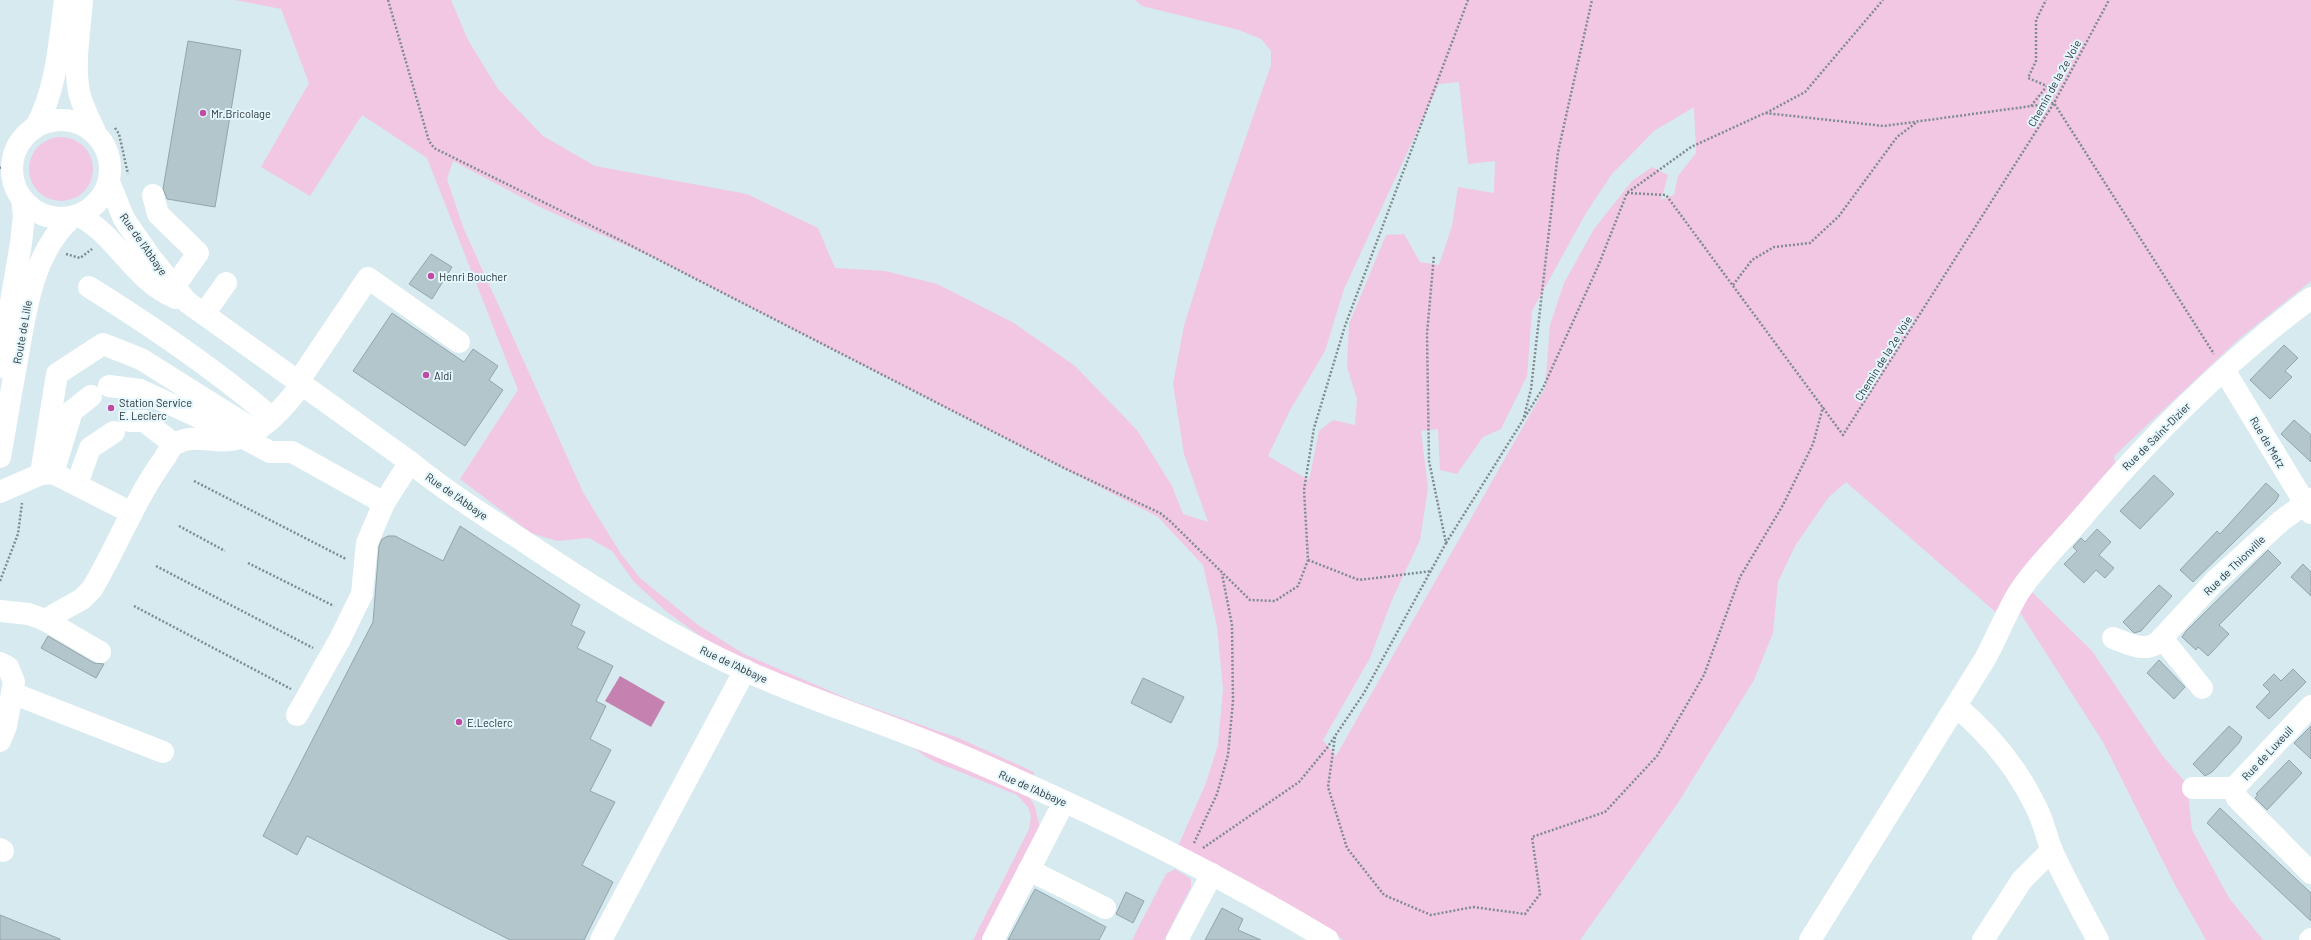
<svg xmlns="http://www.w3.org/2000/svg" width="2311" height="940" font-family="Barlow,sans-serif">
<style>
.green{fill:#f2c7e4;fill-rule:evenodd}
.water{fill:#c582b1}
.building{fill:#b3c6cc;stroke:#92a5aa}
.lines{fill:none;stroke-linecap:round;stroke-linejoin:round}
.path{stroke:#7e8c8f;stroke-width:2.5;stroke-dasharray:2 2;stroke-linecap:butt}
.minor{stroke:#fff;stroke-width:22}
.major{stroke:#fff;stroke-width:22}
.poi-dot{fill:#c04ba3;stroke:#e3f7fd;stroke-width:1.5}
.labels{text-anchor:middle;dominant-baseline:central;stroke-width:4;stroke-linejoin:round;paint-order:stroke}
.street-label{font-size:11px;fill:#2d3437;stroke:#e3f7fd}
.poi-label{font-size:11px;fill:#2d3437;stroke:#e3f7fd;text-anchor:start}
</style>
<rect width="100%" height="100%" fill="#d6eaef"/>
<g class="green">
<path d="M235,0H451L468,40L498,89L543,136L595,166L747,194L818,228L835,268L885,271L937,284L1014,323L1075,366L1137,430L1172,486L1183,514L1208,522L1184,454L1173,384L1184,326L1215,226L1271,65V51L1261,39L1239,30L1142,6L1135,0H2311V281L2240,338L2114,456L2115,463L2053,535L1999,615L1846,482L1828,498L1795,546L1778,582L1773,633L1754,680L1678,803L1580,940H1344L1178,846L1206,783L1218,745L1223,689L1217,627L1203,565L1158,517L654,258L542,208L453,161L447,179L463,227L584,494L621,554L640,578L698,625L744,654L853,701L961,739L1034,772L1033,776L822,694L717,648L667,612L634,582L612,551L589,538L557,541L531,533L460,479L518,390L427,158L362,115L310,196L261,167L309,83L281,9ZM1459,82L1468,164L1495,161L1494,193L1458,187L1452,226L1439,265L1420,262L1404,234L1386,235L1349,324L1347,367L1357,399L1355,425L1333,420L1319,431L1309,480L1268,456L1289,412L1325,351L1344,289L1439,84ZM1694,107L1696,153L1678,176L1674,195L1661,200L1668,175L1652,167L1632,181L1594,229L1564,283L1550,325L1545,388L1336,756L1323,740L1370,658L1392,600L1420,540L1428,488L1421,431L1438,429L1440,470L1457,474L1483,437L1501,429L1527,376L1532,311L1586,213L1612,174L1654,131Z"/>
<circle cx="61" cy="169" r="32"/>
<polygon points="2030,590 2092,651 2162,755 2187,784 2192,830 2229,898 2263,940 2206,940 2173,881 2103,742 2019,611"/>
<polygon points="913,748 969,768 1029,796 1035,807 1039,824 1038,844 988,940 973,940 1029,829 1031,816 1028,807 1017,795 933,761"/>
<polygon points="1175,869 1191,879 1191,887 1164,940 1132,940 1166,874"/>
</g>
<polygon class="water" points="620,676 665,702 651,727 605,701"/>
<g class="building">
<polygon points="188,41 241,50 215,207 167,199 163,189"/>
<polygon points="431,254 452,267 432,299 409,284"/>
<polygon points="392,313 464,362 473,349 498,366 489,380 503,390 465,446 353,371"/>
<polygon points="2284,345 2298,358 2285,371 2292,377 2270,399 2250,380"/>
<polygon points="2294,420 2311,435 2311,462 2281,434"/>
<polygon points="2154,475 2174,494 2140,529 2120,511"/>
<polygon points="2266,483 2279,495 2276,501 2193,582 2180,570 2217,531 2220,534"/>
<polygon points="460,526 580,605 571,625 585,632 577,648 613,666 596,701 606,706 590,739 611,750 590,791 615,802 582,865 613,882 584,940 510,940 307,836 297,855 263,836 373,622 379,546 382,539 388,536 395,536 443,561"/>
<polygon points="2097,529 2111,542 2099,555 2114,568 2105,578 2096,570 2084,583 2064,564 2077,551 2073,547 2081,538 2085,542"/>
<polygon points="2268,550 2281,563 2219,625 2229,634 2208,656 2198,647 2196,650 2182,637 2186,631"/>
<polygon points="2303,564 2311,572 2311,596 2291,577"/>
<polygon points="2159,585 2172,596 2141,631 2134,633 2123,622"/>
<polygon points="48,636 94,663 104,664 96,678 41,648"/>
<polygon points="2159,660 2185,687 2174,699 2147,673"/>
<polygon points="2293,669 2306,682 2269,719 2256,707 2270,692 2263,685 2274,674 2281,681"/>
<polygon points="1143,678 1184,697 1171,723 1131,703"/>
<polygon points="2229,726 2242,737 2239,743 2212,772 2205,776 2193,764"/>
<polygon points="2311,726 2311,759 2294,743"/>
<polygon points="2289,760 2302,773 2267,810 2255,798 2258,795 2256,794"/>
<polygon points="2220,808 2311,893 2311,921 2207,823"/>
<polygon points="1035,889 1106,927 1099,940 1008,940"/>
<polygon points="1126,892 1144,901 1133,923 1116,914"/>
<polygon points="1222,908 1243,919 1238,930 1261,940 1205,940"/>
<polygon points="0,915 60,939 60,940 0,940"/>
</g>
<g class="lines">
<g class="path">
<polyline points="388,0 429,141 434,148 620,240 1064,468 1160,513 1170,521 1250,600 1275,601 1298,586 1308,560 1304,490 1314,428 1345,326 1468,0"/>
<polyline points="2031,106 2047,86 2028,78 2036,61 2036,20 2046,0"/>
<polyline points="1766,113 1805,92 1883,0"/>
<polyline points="115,128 119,134 128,174"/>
<polyline points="0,167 13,181"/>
<polyline points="1627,193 1666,195 1843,435 2054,103 2109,0"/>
<polyline points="66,254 80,258 92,249"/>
<polyline points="1733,285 1752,260 1774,247 1810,243 1839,216 1897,137 1917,122"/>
<polyline points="1524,417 1531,389 1558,152 1592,0"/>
<polyline points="194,481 346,559"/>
<polyline points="179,526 225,551"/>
<polyline points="1446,543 1543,388 1599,264 1627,193 1691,147 1765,113 1884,126 2054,103 2214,354"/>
<polyline points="1308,560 1359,580 1432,571"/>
<polyline points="248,563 334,606"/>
<polyline points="156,566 313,648"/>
<polyline points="0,581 18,534 22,503"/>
<polyline points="134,606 291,689"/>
<polyline points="1335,737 1328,787 1347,848 1384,895 1431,915 1473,907 1525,914 1540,894 1532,837 1605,812 1657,756 1704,675 1740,577 1783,505 1813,444 1823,407"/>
<polyline points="1194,843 1217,794 1228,755 1233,701 1232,625 1222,574"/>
<polyline points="1203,848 1299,782 1327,748 1364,693 1446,543 1429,461 1427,334 1434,255"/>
</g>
<g class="minor">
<path d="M109,182L124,219L151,258L187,302L410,462C449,494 492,520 534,548C602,593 671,637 746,671C810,700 876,720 941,747C1074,803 1204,865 1328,940"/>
<polyline points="153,195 158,214 198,253 174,287"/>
<path d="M79,216C117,235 133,280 176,298"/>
<path d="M89,287C153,327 215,369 272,418"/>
<polyline points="204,314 226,283"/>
<polyline points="2224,370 2311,513"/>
<polyline points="298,382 368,278 459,342"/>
<polyline points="109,386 140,390 242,437 270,452 292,452 384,503 410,462"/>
<polyline points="130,421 144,421 174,444"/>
<polyline points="53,473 72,411 91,396"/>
<polyline points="41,474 57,374 103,344 141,359 254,430"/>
<polyline points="77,484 90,448 114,432"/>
<polyline points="0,492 41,474 53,473 132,513"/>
<polyline points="0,611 29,614 45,620 100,652"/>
<path d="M45,620L82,599L92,589C117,547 135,499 164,459C167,455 170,447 175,444C193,433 213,443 231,440C260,436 285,407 301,385"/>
<path d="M2113,638C2129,644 2149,655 2162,638L2202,688"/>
<polyline points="2162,638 2214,582 2281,521 2311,499"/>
<polyline points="0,663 8,667 14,682 6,726 0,741"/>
<polyline points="12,693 163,752"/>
<path d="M1956,706C1989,734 2016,766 2035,805C2043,819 2046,836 2052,851C2066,881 2082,911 2098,940"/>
<polyline points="297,715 340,639 362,594 367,543 384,503"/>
<polyline points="2193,788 2234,788 2311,706"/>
<polyline points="2234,788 2237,798 2311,873"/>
<polyline points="0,849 3,851"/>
<polyline points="1029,870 1105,908"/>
<polyline points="601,940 745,670"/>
<polyline points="993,940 1064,802"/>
<polyline points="1177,940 1212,874"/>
<path d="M1810,940L1985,659C1997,637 2006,613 2019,592C2036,566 2060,543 2080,520C2149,438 2225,362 2311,298"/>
<polyline points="1983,940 2022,880 2052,850"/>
<polyline points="2310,940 2311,939"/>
</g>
<g class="major">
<path d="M82,0C80,30 72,71 81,99C85,111 91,123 96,134"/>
<circle cx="61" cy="169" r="49"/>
<path d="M36,127C57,87 59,44 65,0"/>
<polyline points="0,367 21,243 24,216 22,199"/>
<path d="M0,457C6,424 11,392 17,360C26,309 32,255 71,218"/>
</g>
</g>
<g class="poi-dot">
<circle cx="203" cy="113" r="4"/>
<circle cx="431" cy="276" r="4"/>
<circle cx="426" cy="375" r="4"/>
<circle cx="111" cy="408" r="4"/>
<circle cx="459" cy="722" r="4"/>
</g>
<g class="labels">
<g class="street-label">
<text transform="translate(2054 83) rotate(-61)">Chemin de la 2e Voie</text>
<text transform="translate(144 244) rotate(55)">Rue de l'Abbaye</text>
<text transform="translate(22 332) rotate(-80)">Route de Lille</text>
<text transform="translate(1883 358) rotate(-58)">Chemin de la 2e Voie</text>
<text transform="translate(2156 436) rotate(-45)">Rue de Saint-Dizier</text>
<text transform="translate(2268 442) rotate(59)">Rue de Metz</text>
<text transform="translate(457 496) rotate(35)">Rue de l'Abbaye</text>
<text transform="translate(2234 565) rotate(-44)">Rue de Thionville</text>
<text transform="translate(734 664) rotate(25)">Rue de l'Abbaye</text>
<text transform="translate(2267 753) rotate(-47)">Rue de Luxeuil</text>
<text transform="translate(1033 788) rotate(24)">Rue de l'Abbaye</text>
</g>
<g class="poi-label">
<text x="211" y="113">Mr.Bricolage</text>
<text x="439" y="276">Henri Boucher</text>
<text x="434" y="375">Aldi</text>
<text x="119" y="402">Station Service<tspan x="119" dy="13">E. Leclerc</tspan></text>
<text x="467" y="722">E.Leclerc</text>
</g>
</g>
</svg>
